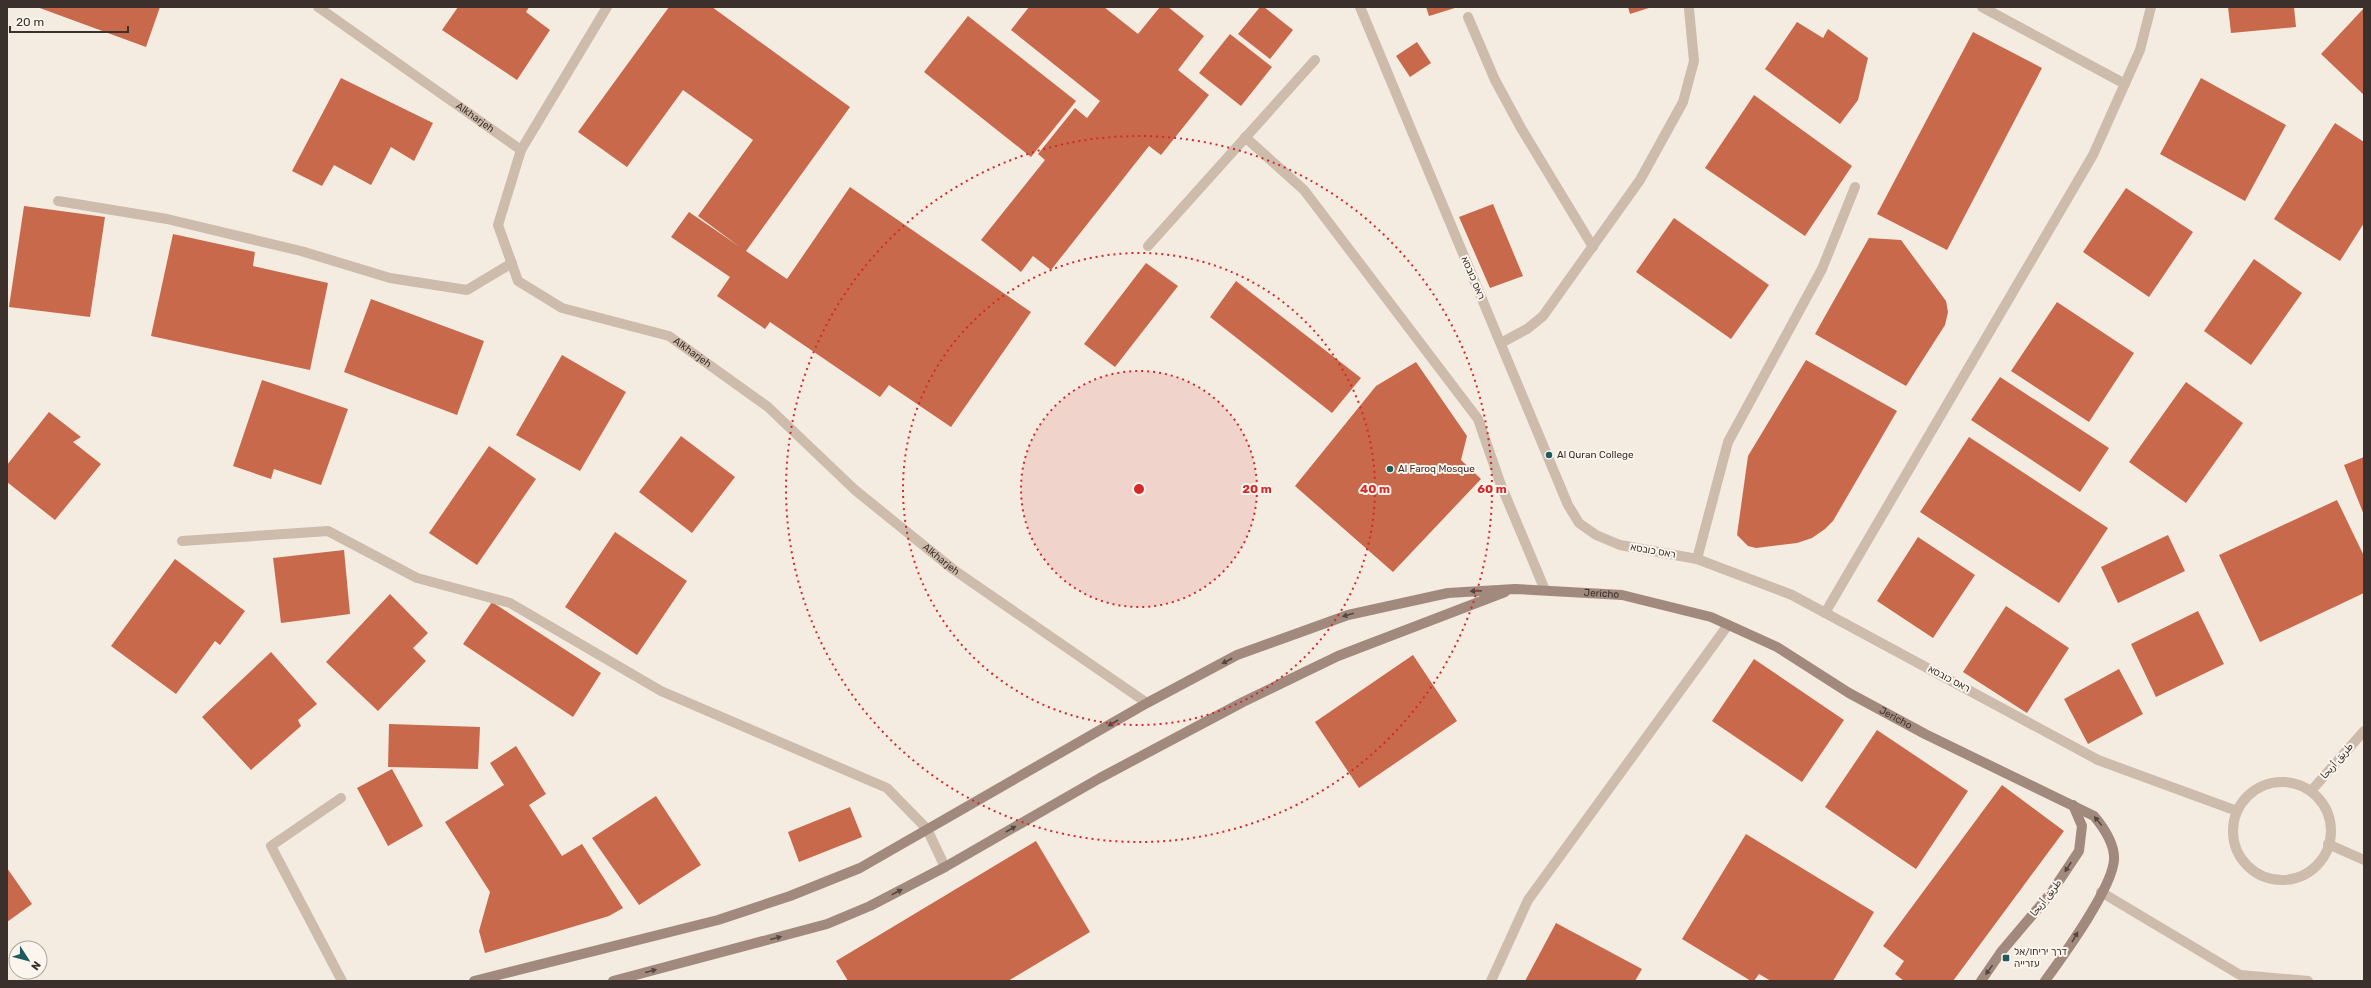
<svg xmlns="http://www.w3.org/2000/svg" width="2371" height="988" font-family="Rubik,'Noto Naskh Arabic',Heebo,sans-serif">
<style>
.building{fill:#c8694b}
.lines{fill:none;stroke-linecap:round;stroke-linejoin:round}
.service{stroke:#cdbbac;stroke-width:10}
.minor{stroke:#cdbbac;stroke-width:10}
.tertiary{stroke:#cdbbac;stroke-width:10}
.secondary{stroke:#a18a7d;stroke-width:10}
.oneway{fill:#544640}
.ring{fill:none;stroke:#d62828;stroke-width:2;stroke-dasharray:2 4}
.poi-dot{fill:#1f5a5e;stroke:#fbf5ee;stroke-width:1.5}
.labels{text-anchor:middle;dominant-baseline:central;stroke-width:4;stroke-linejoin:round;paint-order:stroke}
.street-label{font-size:10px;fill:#3b302b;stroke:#fbf5ee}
.poi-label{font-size:10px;fill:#3b302b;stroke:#fbf5ee;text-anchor:start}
.centre{fill:#d62828;stroke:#fbf5ee;stroke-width:2}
.ring-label{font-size:12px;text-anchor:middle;font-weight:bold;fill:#d62828;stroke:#fbf5ee;stroke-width:4;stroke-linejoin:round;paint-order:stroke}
</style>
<rect width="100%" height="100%" fill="#f4ebe1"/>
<g class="building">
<polygon points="37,7 160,7 146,47"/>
<polygon points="458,7 529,7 526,12 550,30 517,80 442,30"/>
<polygon points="669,7 712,7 850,107 746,251 787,279 850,187 1031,312 951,427 889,385 880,397 770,322 765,329 717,296 730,277 671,237 689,212 740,247 698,216 753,140 683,90 627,167 578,132"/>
<polygon points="1029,7 1104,7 1138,34 1160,7 1168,7 1204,36 1178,70 1209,95 1161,155 1149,146 1051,270 1033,256 1021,272 981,240 1045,160 1038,154 1075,108 1087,118 1100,101 1011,30"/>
<polygon points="1260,7 1264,7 1293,30 1270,59 1238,34"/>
<polygon points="1426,7 1458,7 1429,16"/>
<polygon points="1628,7 1652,7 1630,14"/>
<polygon points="2228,7 2294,7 2296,27 2231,33"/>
<polygon points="2364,8 2364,95 2321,54"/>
<polygon points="968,16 1076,101 1031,157 924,72"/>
<polygon points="1797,22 1823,38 1828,29 1868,58 1858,100 1840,124 1765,69"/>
<polygon points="1973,32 2042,68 1947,250 1877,214"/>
<polygon points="1230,34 1272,67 1241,106 1199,73"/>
<polygon points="1417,42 1431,63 1410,77 1396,56"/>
<polygon points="341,78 433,123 414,161 391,147 371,185 334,165 322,186 292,171"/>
<polygon points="2201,78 2286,125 2245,201 2160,154"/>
<polygon points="1754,95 1852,166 1805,236 1705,168"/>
<polygon points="2335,123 2364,142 2364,223 2340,261 2274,219"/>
<polygon points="2126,188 2193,232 2149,297 2083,252"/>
<polygon points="1493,204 1523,276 1490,288 1459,217"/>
<polygon points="24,206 105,217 90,317 9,307"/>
<polygon points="1674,218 1769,285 1731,339 1636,272"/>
<polygon points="173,234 255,252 253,266 328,283 310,370 151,336"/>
<polygon points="1869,238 1901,240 1946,301 1948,312 1945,325 1906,386 1815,334"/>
<polygon points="2254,259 2302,293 2251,365 2204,331"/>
<polygon points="1146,263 1178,286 1115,367 1084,344"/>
<polygon points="1236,281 1361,378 1332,413 1210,317"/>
<polygon points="371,299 484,341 457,415 344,372"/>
<polygon points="2057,302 2134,353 2089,422 2011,371"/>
<polygon points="562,355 626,392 580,471 516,435"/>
<polygon points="1806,360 1897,411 1833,521 1825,529 1812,538 1797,543 1756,548 1748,546 1737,535 1748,456"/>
<polygon points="1416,362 1467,436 1461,460 1481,479 1393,572 1295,486 1376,386"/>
<polygon points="2000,377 2109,448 2080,492 1971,420"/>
<polygon points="262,380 348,409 321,485 274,469 271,479 233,466"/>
<polygon points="2186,382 2243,423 2186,503 2129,462"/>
<polygon points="49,412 81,437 73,442 101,464 55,520 7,482 7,465"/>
<polygon points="681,436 735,477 692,533 639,492"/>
<polygon points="1969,437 2108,528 2059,603 1920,512"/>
<polygon points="489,446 536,479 477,565 429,533"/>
<polygon points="2364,457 2364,515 2344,465"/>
<polygon points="2337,500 2364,556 2364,593 2260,642 2219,555"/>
<polygon points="615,532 687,581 637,655 565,607"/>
<polygon points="2168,535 2185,571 2118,603 2101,567"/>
<polygon points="1918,537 1975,575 1933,638 1877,601"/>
<polygon points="344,550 350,614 281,623 273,558"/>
<polygon points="175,559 245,611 220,645 215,641 176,694 111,646"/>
<polygon points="390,594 428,633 413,648 426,661 378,711 326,662"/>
<polygon points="492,602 601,673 573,717 463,644"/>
<polygon points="2006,606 2069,648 2027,713 1963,672"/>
<polygon points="2198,611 2224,664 2156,697 2131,644"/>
<polygon points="271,652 317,704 298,720 301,726 251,770 202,717"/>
<polygon points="1413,655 1457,721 1359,788 1315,722"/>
<polygon points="1754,659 1844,720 1802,782 1712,721"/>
<polygon points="2119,669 2143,714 2088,744 2064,699"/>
<polygon points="389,724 480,727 478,769 388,767"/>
<polygon points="1877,730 1968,791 1916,869 1825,807"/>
<polygon points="516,746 546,794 529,805 562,856 582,844 623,908 609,916 485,953 479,931 490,892 445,822 504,785 490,763"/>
<polygon points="392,769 423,826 388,846 357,788"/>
<polygon points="2002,785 2064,831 1953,981 1904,981 1895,974 1904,961 1883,946"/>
<polygon points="656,796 701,865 639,905 592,838"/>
<polygon points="850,807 862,837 799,862 788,832"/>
<polygon points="1746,834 1874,912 1833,981 1771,981 1759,974 1754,981 1751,981 1682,939"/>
<polygon points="1036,841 1090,932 1008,981 848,981 836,961"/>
<polygon points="7,868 32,904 7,922"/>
<polygon points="1556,923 1642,969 1635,981 1525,981"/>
</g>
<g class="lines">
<g class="service">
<polyline points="1468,17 1495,80 1521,128 1593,247"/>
<polyline points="1245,137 1304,190 1478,419 1501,485 1545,590"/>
<polyline points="1148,246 1315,60"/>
<polyline points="1501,343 1527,329 1543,316 1640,180 1683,102 1694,61 1689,9"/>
</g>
<g class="minor">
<path id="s1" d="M318,7L521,150L498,225L518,281L562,308L669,336L768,407L855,490L954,570L1147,703"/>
<polyline points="1982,7 2125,84"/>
<polyline points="521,150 607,7"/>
<polyline points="58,201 167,219 301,251 390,278 467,290 512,263"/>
<polyline points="182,541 328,531 417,578 510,603 661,691 887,788 927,829 945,867"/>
<polyline points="1697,559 1728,442 1822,269 1855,187"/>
<polyline points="1825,613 2093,155 2140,50 2151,7"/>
<polyline points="341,798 271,846 342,981"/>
<polyline points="2101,892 2240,975 2308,981"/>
<polyline points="1491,981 1528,900 1728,625"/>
</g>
<g class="tertiary">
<polyline points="1360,7 1568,505 1579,523 1596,535 1620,545 1697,559 1792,595 2098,760 2237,811"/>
<circle cx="2282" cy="831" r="49"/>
<polyline points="2311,791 2364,731"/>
<polyline points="2328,844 2364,860"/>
</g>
<g class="secondary">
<path id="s2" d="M474,981L718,920L790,896L860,868L1147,703L1237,655L1348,615L1448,593L1515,589L1622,595L1711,617L1777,647L1849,693L1925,734L2094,816C2104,828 2115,844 2114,860C2112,889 2063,956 2045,981"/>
<polyline points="613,981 827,924 870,906 945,867 1100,778 1243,702 1338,656 1505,592"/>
<polyline points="1981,981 2001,952 2051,893 2079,851 2082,826 2073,805"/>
</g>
</g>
<defs><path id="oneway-solid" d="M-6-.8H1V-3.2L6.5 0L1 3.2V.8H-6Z"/></defs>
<g class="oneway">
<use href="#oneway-solid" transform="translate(1476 591) rotate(177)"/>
<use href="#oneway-solid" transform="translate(1348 615) rotate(164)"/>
<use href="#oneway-solid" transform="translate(1227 661) rotate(152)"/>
<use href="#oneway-solid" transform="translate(1113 723) rotate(150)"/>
<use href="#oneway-solid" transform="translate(2098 821) rotate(-130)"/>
<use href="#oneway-solid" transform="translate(1011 829) rotate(-30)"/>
<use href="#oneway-solid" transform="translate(2068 867) rotate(123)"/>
<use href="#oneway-solid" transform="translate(897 892) rotate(-27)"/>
<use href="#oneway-solid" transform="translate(2075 937) rotate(-60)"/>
<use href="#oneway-solid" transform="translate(776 938) rotate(-15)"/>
<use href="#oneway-solid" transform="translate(1989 970) rotate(126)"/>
<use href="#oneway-solid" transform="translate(651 971) rotate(-15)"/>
</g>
<circle cx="1139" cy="489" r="118" fill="#d62828" fill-opacity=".12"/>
<g class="ring">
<circle cx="1139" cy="489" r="118"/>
<circle cx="1139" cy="489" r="236"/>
<circle cx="1139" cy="489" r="353"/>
</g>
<g class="poi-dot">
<circle cx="1549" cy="455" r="4"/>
<circle cx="1390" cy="469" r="4"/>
<rect x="2002" y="954" width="8" height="8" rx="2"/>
</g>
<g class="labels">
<g class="street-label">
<text stroke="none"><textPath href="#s1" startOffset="192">Alkharjeh</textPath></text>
<text transform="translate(1473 278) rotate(67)">ראס כובסא</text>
<text stroke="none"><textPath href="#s1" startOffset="577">Alkharjeh</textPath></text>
<text transform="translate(1653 551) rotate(10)">ראס כובסא</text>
<text stroke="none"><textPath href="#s1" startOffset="901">Alkharjeh</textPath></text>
<text stroke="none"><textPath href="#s2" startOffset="1210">Jericho</textPath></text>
<text transform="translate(1949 679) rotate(28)">ראס כובסא</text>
<text stroke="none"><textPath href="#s2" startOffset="1533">Jericho</textPath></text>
<text transform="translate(2337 761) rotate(-49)">طريق أريحا</text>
<text transform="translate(2046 898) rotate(-52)">طريق أريحا</text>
</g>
<g class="poi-label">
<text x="1557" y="455">Al Quran College</text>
<text x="1398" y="469">Al Faroq Mosque</text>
<text x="2014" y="952">דרך יריחו/אל<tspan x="2014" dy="12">עזרייה</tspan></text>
</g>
</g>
<circle cx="1139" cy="489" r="6" class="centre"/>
<g class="ring-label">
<text x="1257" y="493">20 m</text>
<text x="1375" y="493">40 m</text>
<text x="1492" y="493">60 m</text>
</g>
<rect width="2371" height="988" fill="none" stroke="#3b302b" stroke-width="16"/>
<g transform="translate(28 960) rotate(126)"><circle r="19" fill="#fbf5ee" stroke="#aea6a0"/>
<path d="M0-3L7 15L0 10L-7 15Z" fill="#1f5a5e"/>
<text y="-6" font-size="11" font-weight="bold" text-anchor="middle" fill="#3b302b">N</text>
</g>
<path d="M10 26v6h118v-6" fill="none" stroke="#3b302b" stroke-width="2"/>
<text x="16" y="26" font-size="12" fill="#3b302b" stroke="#fbf5ee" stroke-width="3" paint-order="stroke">20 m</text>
</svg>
